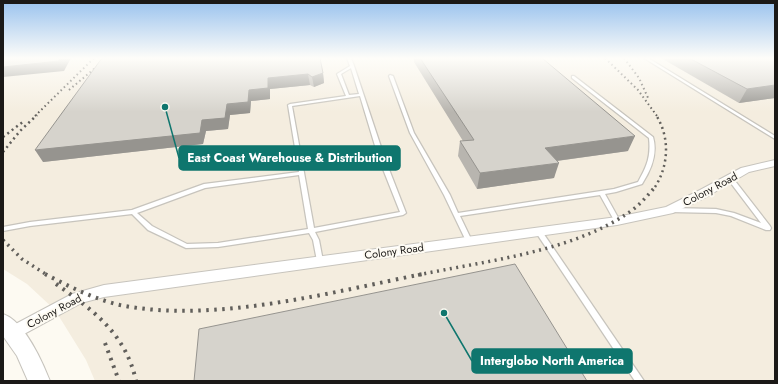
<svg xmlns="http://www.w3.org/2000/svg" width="778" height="384" font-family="Jost,sans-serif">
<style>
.built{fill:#f4eddf}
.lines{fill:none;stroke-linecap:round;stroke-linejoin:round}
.service-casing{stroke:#c7c4bd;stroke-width:2.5}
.minor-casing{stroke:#c7c4bd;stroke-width:2}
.tertiary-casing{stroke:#c7c4bd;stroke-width:2}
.service{fill:#fff;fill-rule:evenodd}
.minor{fill:#fff;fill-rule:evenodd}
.tertiary{fill:#fff;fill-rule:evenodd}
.rail-far3{stroke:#615f5b;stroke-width:2;stroke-dasharray:1.5 3;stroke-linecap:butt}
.rail-far2{stroke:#615f5b;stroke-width:2.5;stroke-dasharray:2 3.5;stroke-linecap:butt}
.rail-far1{stroke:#615f5b;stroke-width:3.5;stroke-dasharray:2 4.5;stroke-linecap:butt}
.rail{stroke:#615f5b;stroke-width:4;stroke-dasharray:2.5 5.5;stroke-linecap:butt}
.wall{fill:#b8b5af}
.shaded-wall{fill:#96948f}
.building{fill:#d6d3cc;stroke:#96948f}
.labels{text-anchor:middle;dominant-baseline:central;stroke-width:4;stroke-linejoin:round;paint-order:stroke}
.street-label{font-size:11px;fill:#1b1917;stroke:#fdfaf2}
.leader{fill:none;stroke:#0f766e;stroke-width:1.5}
.callout-dot{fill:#0f766e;stroke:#fdfaf2;stroke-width:1.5}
.callout{fill:#0f766e;stroke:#0f766e;stroke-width:1.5}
.callout-label{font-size:12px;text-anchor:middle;font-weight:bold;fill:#fff}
</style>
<rect width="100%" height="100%" fill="#fdfaf2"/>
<polygon class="built" points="3,58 775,58 775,381 95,381 86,360 55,310 27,284 3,269"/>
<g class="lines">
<g class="service-casing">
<g id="service">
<path d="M347,58H351L354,66L385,159L406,213L403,215L315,232L319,240L323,261L322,263H318L317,261L313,240L309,233L218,247L186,248L148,230L132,214L30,226L3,231V227L30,222L132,210L204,184L299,172L288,105L290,104L346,96L337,74L350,66ZM351,68L359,94L349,95L341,74ZM360,96L379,159L400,212L314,228L292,106ZM299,175L308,229L218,243L187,244L152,226L137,213L205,188Z"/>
<polygon points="644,58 648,58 775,136 775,139"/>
<path d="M390,75L393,76L414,133L450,195L458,213L614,189L638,182C647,166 651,157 649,138L572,78V76H574L653,137C658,154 651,170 642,184L616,192L605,194L620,221L619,222H615L600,195L460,216L472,241L471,243H467L444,195L410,133L389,76Z"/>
<polygon points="730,176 732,177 770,226 771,228 770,230 766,230 731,216 716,213 671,212 668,210 671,208 716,209 734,213 761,223 727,178"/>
<polygon points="537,230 541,230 644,381 635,381 537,234 536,232"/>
</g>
</g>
<g class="minor-casing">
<polygon id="minor" points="775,160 775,166 749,172 708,196 673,213 617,225 104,297 81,303 13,340 8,338 5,333 8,328 72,294 104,285 617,217 666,207 700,190 741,168"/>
</g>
<g class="tertiary-casing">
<path id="tertiary" d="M3,314C24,321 42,361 50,381H28L17,356L3,336Z"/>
</g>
<use href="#service" class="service"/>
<use href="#minor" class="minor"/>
<use href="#tertiary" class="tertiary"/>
<g class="rail-far3">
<polyline points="605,58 638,90 657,116"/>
<polyline points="624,58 639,78 649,100"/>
<polyline points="69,90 107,58"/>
<polyline points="35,116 94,58"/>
</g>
<g class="rail-far2">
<polyline points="3,137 24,121"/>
<polyline points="3,152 20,131 37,115"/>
<path d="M655,187C669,165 670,137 656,115"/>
</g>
<g class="rail-far1">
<polyline points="3,240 22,259 47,275"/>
<path d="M418,275C485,261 571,252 628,213C639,206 647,196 656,186"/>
</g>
<g class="rail">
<path d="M45,274C68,286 94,299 120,305C213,324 332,292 423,274"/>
<path d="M56,284C93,310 126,334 136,381"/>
<polyline points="105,343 119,381"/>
</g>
</g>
<g class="wall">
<polygon points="102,58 323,73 324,83 314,87 310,85 270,89 270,99 251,101 250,113 230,115 228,129 206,131 203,144 43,162"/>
<polygon points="414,58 542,58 628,151 557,161 554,178 477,189 458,156 460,141 463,141 414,62"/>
<polygon points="661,58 775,58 775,98 739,103"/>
</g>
<g class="shaded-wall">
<polygon points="60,58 71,58 64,71 3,77 3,67"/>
<polygon points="323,73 324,83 314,87 312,77"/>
<polygon points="308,74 310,85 270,89 270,99 251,101 250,113 230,115 228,129 206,131 203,144 43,162 35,150 202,120 268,78"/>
<polygon points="775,85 775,98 739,103 747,89"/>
<polygon points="635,136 628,151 541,163 545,148"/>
<polygon points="559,163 554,178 477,189 480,173"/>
</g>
<g class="building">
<polygon points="3,58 60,58 59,61 3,67"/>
<polygon points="102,58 320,58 323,73 312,77 308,74 268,78 268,88 249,90 248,102 227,104 225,118 202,120 200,133 35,150"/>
<polygon points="420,58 542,58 635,136 545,148 559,163 480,173 460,141 474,140"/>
<polygon points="689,58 775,58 775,85 747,89"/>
<polygon points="515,264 587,381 194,381 199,329"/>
</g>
<linearGradient id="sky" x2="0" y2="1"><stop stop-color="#99c2ee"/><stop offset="0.52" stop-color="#fefdf9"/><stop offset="1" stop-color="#fefdf9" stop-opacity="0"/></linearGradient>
<rect width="778" height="112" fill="url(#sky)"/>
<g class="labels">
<g class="street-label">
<text transform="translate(710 189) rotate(-28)">Colony Road</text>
<text transform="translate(394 251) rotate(-8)">Colony Road</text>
<text transform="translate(54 311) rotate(-28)">Colony Road</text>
</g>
</g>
<path class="leader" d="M165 107L179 158M444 313L472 361"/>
<g class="callout-dot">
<circle cx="165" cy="107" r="4"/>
<circle cx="444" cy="313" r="4"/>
</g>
<g class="callout">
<rect x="179" y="146" width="221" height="24" rx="4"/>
<rect x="472" y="349" width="160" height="24" rx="4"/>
</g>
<g class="callout-label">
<text x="290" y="162">East Coast Warehouse &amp; Distribution</text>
<text x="552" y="365">Interglobo North America</text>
</g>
<rect width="778" height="384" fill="none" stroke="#1b1917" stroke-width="8"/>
</svg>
